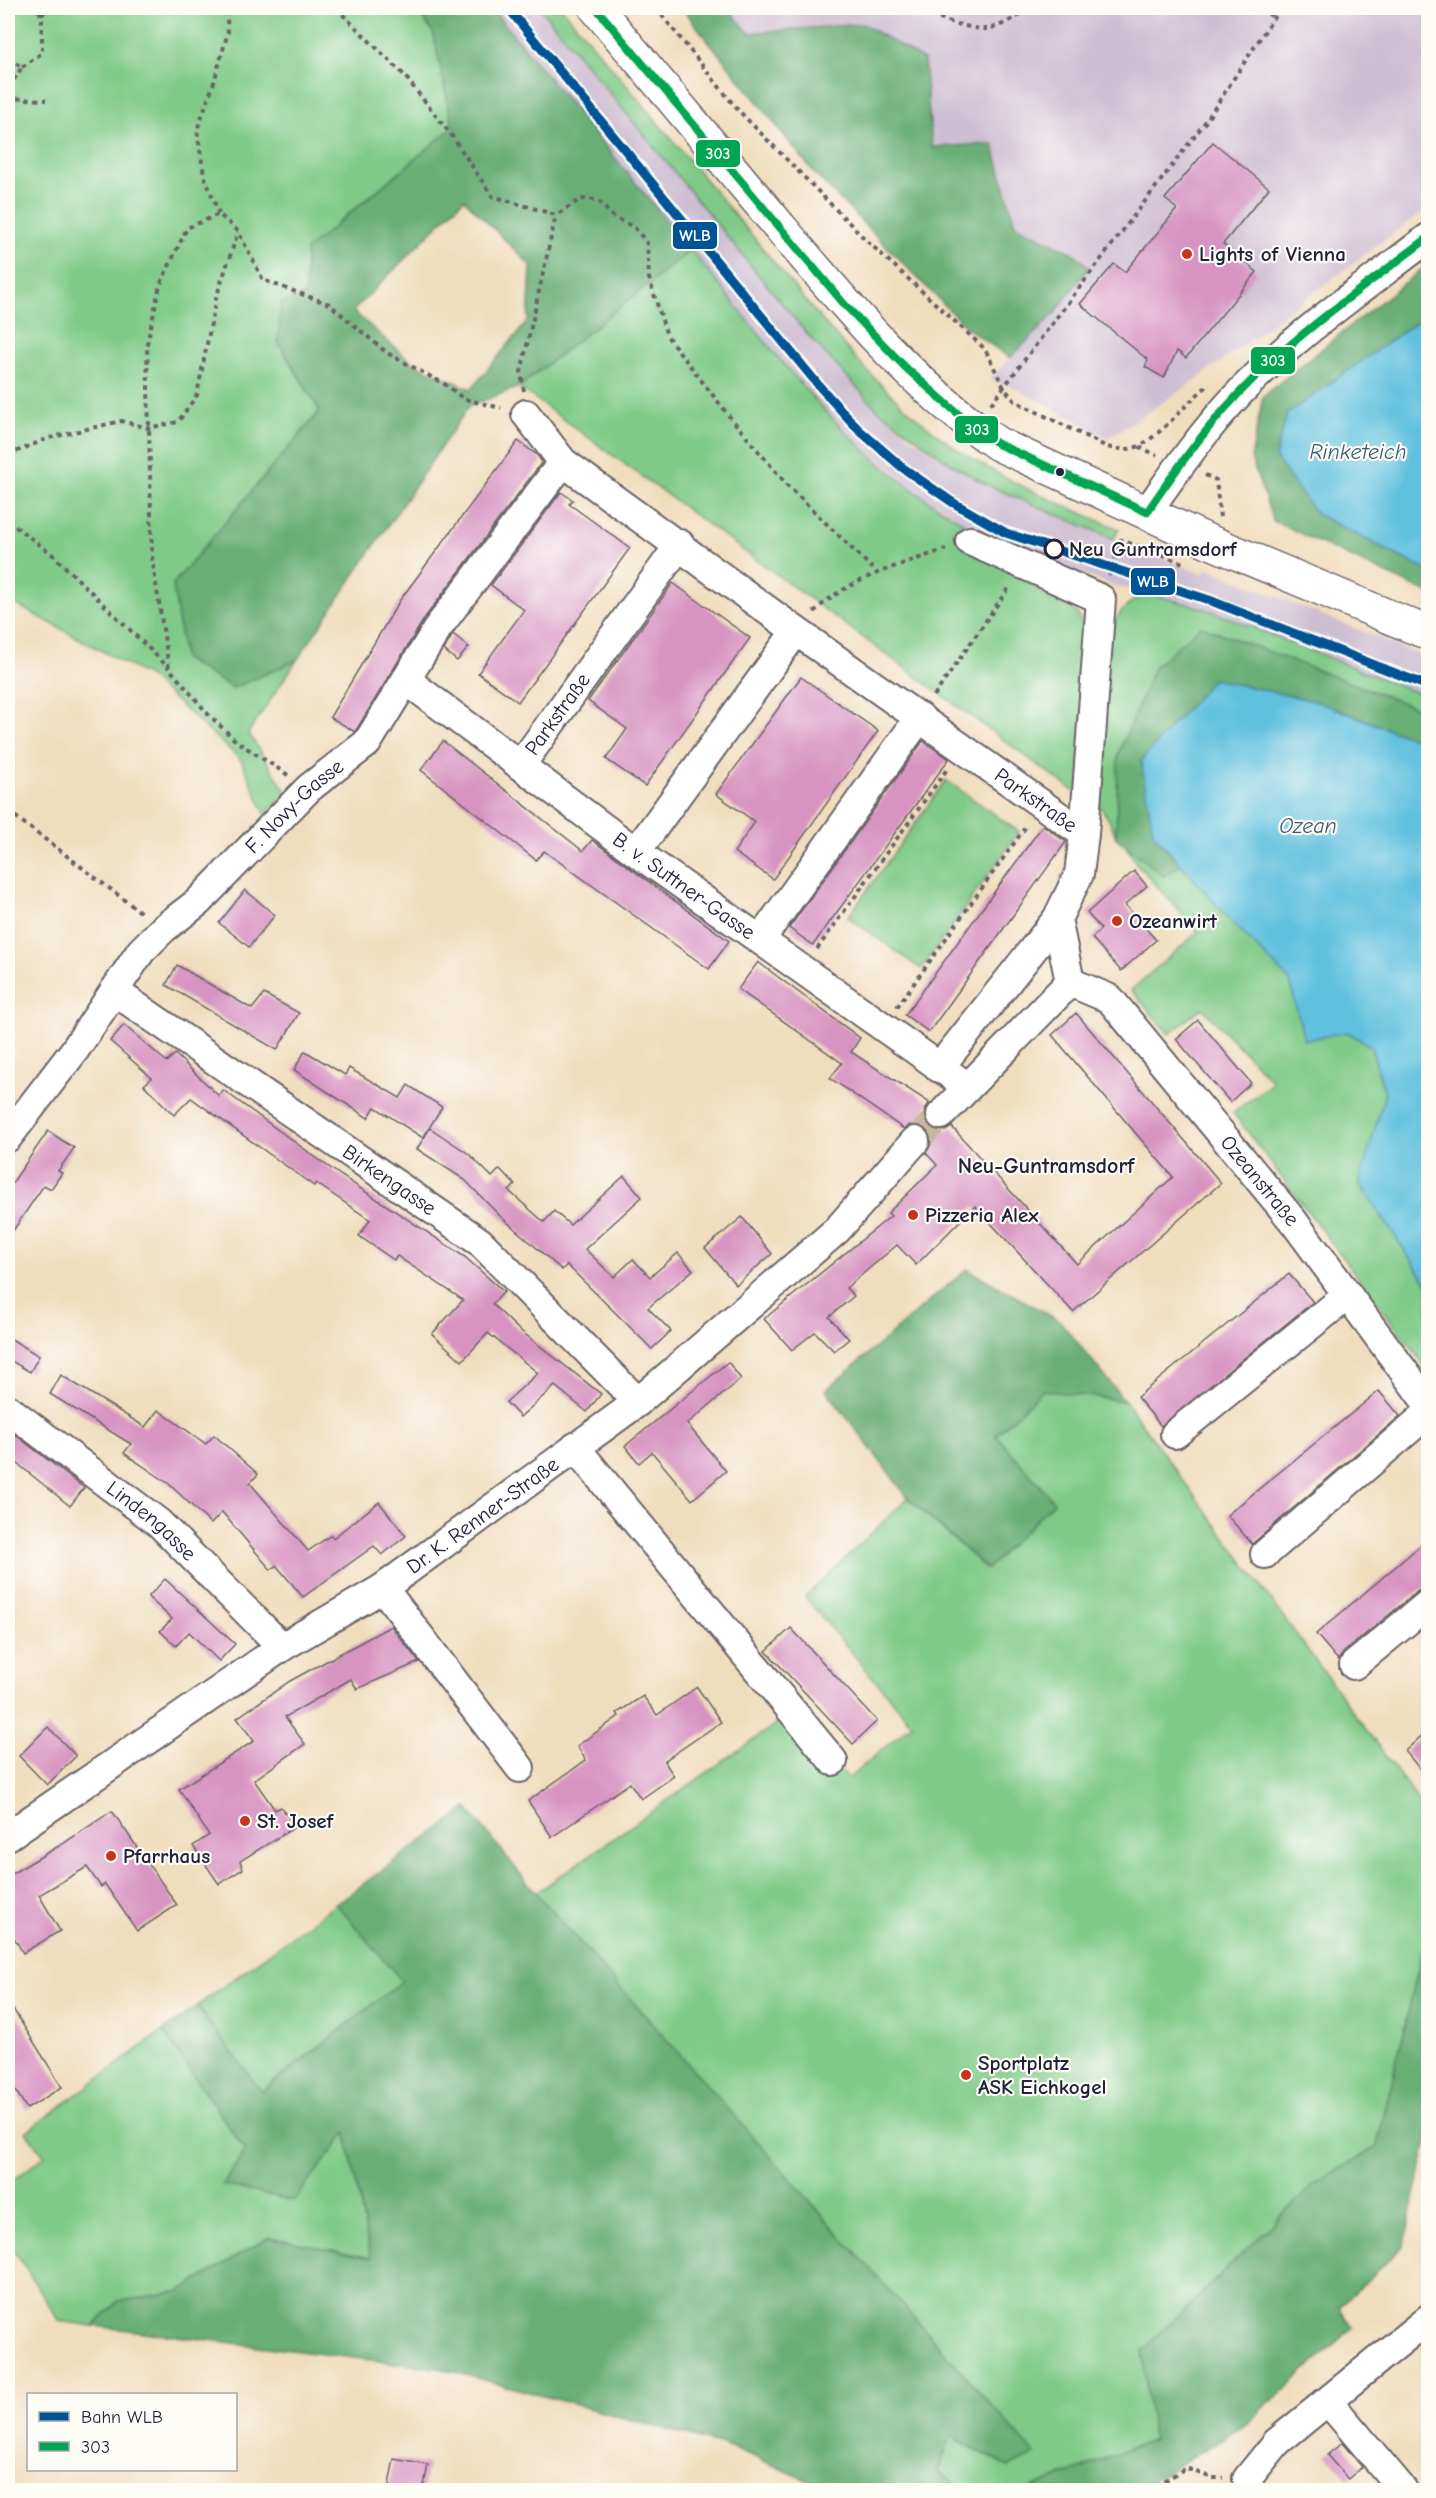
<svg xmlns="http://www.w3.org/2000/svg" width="1436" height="2498" font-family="'Comic Neue',sans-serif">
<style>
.industrial{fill:#cebed2}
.green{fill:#7fca88;stroke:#507662;stroke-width:1.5}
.forest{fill:#67ae74;stroke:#446858;stroke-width:1.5;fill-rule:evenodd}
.water{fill:#60c1df;stroke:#41728d;stroke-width:1.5}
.building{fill:#d793c1}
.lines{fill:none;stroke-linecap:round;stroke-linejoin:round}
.minor-tunnel{stroke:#c7b8a3;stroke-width:28;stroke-dasharray:28 14;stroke-linecap:butt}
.minor-casing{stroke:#6a6368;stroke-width:32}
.major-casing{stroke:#6a6368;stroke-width:36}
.path{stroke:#6a6368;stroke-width:4;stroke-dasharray:4.5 4.5;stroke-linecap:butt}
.minor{stroke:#fff;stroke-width:28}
.major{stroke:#fff;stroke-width:33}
.bus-1-casing{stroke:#fdfcf7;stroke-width:12}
.bus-1{stroke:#00a651;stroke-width:8}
.rail-1-casing{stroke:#fdfcf7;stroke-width:14}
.rail-1{stroke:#005395;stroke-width:9}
.poi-dot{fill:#c8321e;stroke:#fdfcf7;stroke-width:2}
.bus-dot{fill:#22223b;stroke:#fdfcf7;stroke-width:2}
.stop-dot{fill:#fdfcf7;stroke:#22223b;stroke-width:3}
.labels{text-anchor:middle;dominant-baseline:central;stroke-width:4.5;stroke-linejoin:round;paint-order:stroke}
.poi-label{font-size:21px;font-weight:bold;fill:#22223b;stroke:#fdfcf7;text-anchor:start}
.stop-label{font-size:21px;font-weight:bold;fill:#22223b;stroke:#fdfcf7;text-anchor:start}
.street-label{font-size:21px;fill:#22223b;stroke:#fdfcf7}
.water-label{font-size:22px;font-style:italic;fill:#385a74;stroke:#fdfcf7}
.neighbourhood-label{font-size:22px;font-weight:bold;fill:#22223b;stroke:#fdfcf7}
.line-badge{stroke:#fdfcf7;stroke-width:2}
.badge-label{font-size:16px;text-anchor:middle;font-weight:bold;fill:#fff}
</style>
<rect width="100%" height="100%" fill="#fdfcf7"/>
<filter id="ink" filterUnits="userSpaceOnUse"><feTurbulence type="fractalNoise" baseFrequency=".0167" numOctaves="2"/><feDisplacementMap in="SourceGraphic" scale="12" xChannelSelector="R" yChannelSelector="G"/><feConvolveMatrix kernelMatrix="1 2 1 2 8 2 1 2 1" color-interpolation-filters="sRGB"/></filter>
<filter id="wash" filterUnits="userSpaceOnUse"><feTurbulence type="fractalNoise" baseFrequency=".008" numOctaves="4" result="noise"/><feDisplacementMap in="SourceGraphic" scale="24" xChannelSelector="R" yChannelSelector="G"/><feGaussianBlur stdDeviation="1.35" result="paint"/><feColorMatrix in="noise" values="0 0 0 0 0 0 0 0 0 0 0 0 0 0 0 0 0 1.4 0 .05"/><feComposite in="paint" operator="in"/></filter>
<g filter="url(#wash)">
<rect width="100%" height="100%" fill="#f0ddbd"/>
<g class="industrial">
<polygon points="491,8 540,8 807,334 877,409 910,437 986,485 1066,520 1202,574 1207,568 1428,658 1428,697 1206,609 1112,585 978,536 980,531 919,494 851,437 782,361"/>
<polygon points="727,8 1428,8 1428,208 1186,387 1108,438 1017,389 990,379 1055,313 1089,267 1073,253 1015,225 993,144 932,147 924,60 863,24 749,33"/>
</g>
<g class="green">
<polygon points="8,8 415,8 433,32 454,127 337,223 305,296 278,342 320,411 173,584 184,659 233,688 297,660 248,733 288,794 265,814 241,760 148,676 8,600"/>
<path d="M540,8H562C627,86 693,165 759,244C818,316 877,392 953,446C1005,482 1061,504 1119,529L1114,539L987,485L950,463L877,409L807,334Z"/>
<path d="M691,250C772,348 850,461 965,523L959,536L971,548L1062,599L1077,613L1088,636L1079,795L519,387Z"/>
<polygon points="1142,592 1206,609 1428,697 1428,1370 1233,1113 1273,1082 1202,1008 1169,1034 1131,990 1198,932 1137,864 1116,831 1116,838 1110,821 1096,801 1106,634 1120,613"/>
<polygon points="946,780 1019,832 921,969 848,917"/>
<polygon points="1043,1390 1125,1401 1428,1814 1428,1926 1377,2146 1312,2186 1153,2440 1027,2490 964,2490 938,2471 951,2436 1008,2467 1034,2454 536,1893 783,1719 849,1778 912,1724 805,1597 908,1498 986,1569 996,1435"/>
<polygon points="336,1904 403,1981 261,2092 197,2006"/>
<polygon points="163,2031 245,2150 223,2185 346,2133 371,2258 269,2237 180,2291 117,2302 94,2326 59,2321 8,2241 8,2184 45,2156 26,2132"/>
</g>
<g class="forest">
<path d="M415,8H491L691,250L519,387L469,406L297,660L233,688L184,659L173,584L320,411L278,342L281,304L305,295L306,250L453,127L433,32ZM464,199L531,266L528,321L471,389L414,364L353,311Z"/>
<polygon points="682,8 727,8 749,33 863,24 924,60 932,147 993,144 1015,225 1073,253 1089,267 1055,313 1010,358 967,328 815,174"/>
<polygon points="1428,264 1428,314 1287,414 1316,514 1428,571 1428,593 1273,521 1251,458 1263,396"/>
<polygon points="1201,626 1428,712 1428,744 1315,701 1153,833 1181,865 1164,876 1116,838 1118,754 1155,666"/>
<polygon points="967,1269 1060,1321 1125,1401 1043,1390 996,1435 1054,1502 987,1569 908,1498 826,1390"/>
<polygon points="467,1808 536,1893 1035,2454 1009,2467 951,2436 938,2471 964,2490 824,2490 825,2488 734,2448 444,2369 94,2326 117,2302 180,2291 269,2237 371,2258 346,2133 294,2201 223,2185 245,2150 163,2031 197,2006 262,2092 402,1981 336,1904"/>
<polygon points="1428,1926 1428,2137 1404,2246 1339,2307 1353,2327 1244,2426 1137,2490 1027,2490 1153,2440 1142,2351 1312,2186 1377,2146"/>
</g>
<g class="water">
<polygon points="1428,314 1428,571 1316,514 1275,457 1287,414"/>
<polygon points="1213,679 1315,701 1428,744 1428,1285 1359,1183 1385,1094 1371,1047 1348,1032 1304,1040 1290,981 1230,920 1153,833 1141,761"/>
</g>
<g id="blocks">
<g class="building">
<polygon points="1213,142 1269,188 1223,244 1257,272 1186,358 1177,351 1164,378 1145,367 1148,360 1080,304 1114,264 1125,272 1177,209 1165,199"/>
<polygon points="518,441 537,455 542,462 426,616 355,732 330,717 400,600"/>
<polygon points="561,492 573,500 569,504 630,548 518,702 478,673 524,610 491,585"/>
<polygon points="673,583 750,638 645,786 606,759 627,729 588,701"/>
<polygon points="453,634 469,647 457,661 444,650"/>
<polygon points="801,677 878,731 773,879 734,852 755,822 716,794"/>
<polygon points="443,741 583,851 592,840 729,941 709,969 544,851 536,860 421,770"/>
<polygon points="923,741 949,759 813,945 789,928"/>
<polygon points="1043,825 1066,842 929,1032 905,1015"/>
<polygon points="1134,871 1147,886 1125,905 1156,940 1121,971 1092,938 1101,929 1087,913"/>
<polygon points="245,890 275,915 249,947 219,923"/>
<polygon points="758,962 860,1038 851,1052 927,1101 929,1103 925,1110 925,1119 929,1126 938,1131 945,1131 952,1127 1077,1264 1173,1177 1052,1035 1076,1013 1221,1183 1073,1312 975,1206 916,1265 897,1245 846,1288 854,1296 829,1317 849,1339 834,1351 815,1332 792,1350 764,1319 891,1216 888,1213 937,1165 926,1153 931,1144 931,1136 926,1129 918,1125 910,1125 904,1129 830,1078 842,1063 738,989"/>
<polygon points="177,965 252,1009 264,994 299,1013 277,1050 166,985"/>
<polygon points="1198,1020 1251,1083 1230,1102 1176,1039"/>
<polygon points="124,1025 167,1062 175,1054 219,1096 223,1090 340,1175 465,1257 504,1292 492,1304 517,1328 601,1394 587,1412 555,1386 520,1417 506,1402 538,1373 488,1333 462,1361 432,1334 463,1300 397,1256 394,1260 359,1236 370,1220 316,1183 314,1186 191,1098 174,1115 144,1085 152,1078 110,1041"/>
<polygon points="305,1051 345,1075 349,1068 400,1098 408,1085 442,1107 423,1138 375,1107 368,1118 294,1070"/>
<polygon points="430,1128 469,1154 492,1177 500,1169 515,1185 509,1191 544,1222 554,1211 570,1225 624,1176 642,1197 585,1249 614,1277 633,1259 650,1277 678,1253 693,1270 648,1308 671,1331 652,1349 567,1265 562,1270 500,1216 465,1180 417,1149"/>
<polygon points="48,1131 74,1148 58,1171 62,1173 51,1189 44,1185 8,1238 8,1189"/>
<polygon points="742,1217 772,1254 736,1285 705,1248"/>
<polygon points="1289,1274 1313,1302 1161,1426 1137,1397"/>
<polygon points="8,1337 39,1356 30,1372 8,1359"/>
<polygon points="728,1362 741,1379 687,1424 726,1471 692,1500 652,1452 639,1463 625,1446"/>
<polygon points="61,1375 145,1427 158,1410 206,1444 214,1435 258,1474 250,1483 308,1551 331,1535 333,1538 379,1502 406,1536 382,1555 374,1546 303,1597 276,1565 271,1570 222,1512 211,1524 168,1483 124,1453 131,1444 50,1394"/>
<polygon points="1379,1391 1400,1416 1252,1544 1227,1515"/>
<polygon points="8,1429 84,1488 70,1506 8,1456"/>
<polygon points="1428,1539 1428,1586 1418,1591 1344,1652 1338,1660 1316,1634"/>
<polygon points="165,1579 235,1644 219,1661 189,1632 176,1646 160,1631 172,1619 148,1597"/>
<polygon points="391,1626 419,1662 357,1689 351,1679 285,1717 305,1744 254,1780 275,1810 281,1807 295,1827 240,1861 243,1869 219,1884 193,1846 209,1835 179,1789 254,1741 237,1718 290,1681"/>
<polygon points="791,1628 877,1721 853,1744 766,1651"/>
<polygon points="697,1687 721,1722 664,1761 674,1776 641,1799 630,1783 552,1837 528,1801 586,1760 577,1746 619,1716 617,1713 643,1696 657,1715"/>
<polygon points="48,1727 76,1756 47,1785 19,1756"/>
<polygon points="1428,1730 1428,1779 1405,1751"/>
<polygon points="112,1811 177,1905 137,1931 105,1884 101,1887 87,1867 39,1895 60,1931 23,1953 8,1927 8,1876 64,1843"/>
<polygon points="8,2001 62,2087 27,2109 8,2078"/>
<polygon points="1342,2443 1362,2467 1348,2479 1327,2455"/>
<polygon points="394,2459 428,2465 423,2490 388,2490"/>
</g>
</g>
</g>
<g filter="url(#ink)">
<use href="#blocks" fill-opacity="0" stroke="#6a6368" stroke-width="1.5"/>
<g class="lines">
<polyline class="minor-tunnel" points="915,1141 941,1115"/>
<g class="minor-casing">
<g id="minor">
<path id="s1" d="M526,414L563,462L796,631L1084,834L1079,874L1057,919L1070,982"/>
<path d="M1147,512C1173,474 1200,436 1231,402C1289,339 1361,290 1428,238"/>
<polyline points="970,541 1101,599 1084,834"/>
<path id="s2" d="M406,680L636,852L968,1087"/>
<path id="s3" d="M520,766L680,544"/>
<polyline points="636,852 796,631"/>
<polyline points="761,939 920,717"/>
<path id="s4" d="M1070,982L1110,999L1294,1222L1428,1404"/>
<path id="s5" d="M114,991L480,1242L638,1402"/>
<polyline points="939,1068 1057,919"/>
<polyline points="941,1115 1070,982"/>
<path id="s6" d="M8,1137L74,1051L141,951L163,929L198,902L309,788L367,743L439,626L563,462"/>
<path id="s7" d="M8,1409L159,1523L282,1647"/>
<polyline points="1175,1434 1348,1295"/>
<polyline points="575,1447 833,1761"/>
<polyline points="1265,1554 1428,1413"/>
<polyline points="383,1588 520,1768"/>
<polyline points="1354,1665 1428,1604"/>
<path id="s8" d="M8,1836L282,1647L383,1588L638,1402L837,1230L915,1141"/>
<polyline points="1328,2401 1403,2490"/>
<polyline points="1250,2490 1247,2479 1277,2442 1428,2319"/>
</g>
</g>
<g class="major-casing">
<path id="major" d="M596,8C655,78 715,149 774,220C842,301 910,384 998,444L1208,541L1428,633"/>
</g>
<g class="path">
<polyline points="336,8 404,75 452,136 492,196 556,215 581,199 598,200 613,217 634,227 647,243 649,278 667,336 729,416 787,485 877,573"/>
<path d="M656,8L738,110L867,241L985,349L1004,388L1015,401L1107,447C1118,449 1129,451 1139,446C1163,434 1187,401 1210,384"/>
<path d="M914,8C935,16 959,27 982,29C996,30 1020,16 1029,8"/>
<polyline points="1261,8 1274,18"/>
<polyline points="42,15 47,8"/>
<polyline points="8,59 22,67 8,89"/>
<polyline points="22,67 42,53 42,16 37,8"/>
<polyline points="8,98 46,100"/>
<polyline points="219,214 204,175 197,130 214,82 228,32 226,8"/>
<polyline points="524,391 521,372 556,215"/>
<polyline points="991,404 1206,121 1280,8"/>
<polyline points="1139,447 1157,455"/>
<polyline points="8,455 49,438 121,421 148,428 178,422 197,395 216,298 238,232"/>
<polyline points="1205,475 1216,480 1220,517"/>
<polyline points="8,521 53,555 169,668"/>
<polyline points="1109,576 1121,540 1183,563"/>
<path d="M814,612C848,578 901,565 946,549"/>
<polyline points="934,696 1010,586"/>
<polyline points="288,775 236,741 208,714 169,668 152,558 147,344 160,285 187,228 219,214 238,231 263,280 329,304 387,353 446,385 464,399 501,408"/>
<polyline points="8,811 143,914"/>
<polyline points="817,949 948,768"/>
<polyline points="897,1007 1027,825"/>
<polyline points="1149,2490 1186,2468 1212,2478 1223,2478"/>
</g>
<use href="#minor" class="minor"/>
<use href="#major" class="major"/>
<g class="bus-1-casing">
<g id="bus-1">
<polyline points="596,8 845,305 906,368 973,427 998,444 1147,512"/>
<path d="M1147,512C1179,465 1212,419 1253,379C1306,327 1369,283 1428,238"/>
</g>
</g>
<use href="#bus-1" class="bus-1"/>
<g class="rail-1-casing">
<polyline id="rail-1" points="508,8 820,387 859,430 903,468 952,502 1006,533 1209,600 1428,686"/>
</g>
<use href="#rail-1" class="rail-1"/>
</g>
</g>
<g class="poi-dot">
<circle cx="1187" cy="254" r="6"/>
<circle cx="1117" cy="921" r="6"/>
<circle cx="913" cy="1215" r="6"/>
<circle cx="245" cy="1821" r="6"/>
<circle cx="111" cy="1856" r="6"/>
<circle cx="966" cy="2075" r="6"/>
</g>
<circle class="bus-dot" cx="1060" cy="472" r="5"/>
<circle class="stop-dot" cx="1054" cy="549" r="9"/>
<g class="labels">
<g class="poi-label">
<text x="1199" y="254">Lights of Vienna</text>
<text x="1129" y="921">Ozeanwirt</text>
<text x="925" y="1215">Pizzeria Alex</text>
<text x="257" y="1821">St. Josef</text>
<text x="123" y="1856">Pfarrhaus</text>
<text x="978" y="2063">Sportplatz<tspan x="978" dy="24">ASK Eichkogel</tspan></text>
</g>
<g class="stop-label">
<text x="1069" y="549">Neu Guntramsdorf</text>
</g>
<g class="street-label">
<text stroke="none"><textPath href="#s3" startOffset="64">Parkstraße</textPath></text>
<text stroke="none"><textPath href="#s1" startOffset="642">Parkstraße</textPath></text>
<text stroke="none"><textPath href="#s6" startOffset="440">F. Novy-Gasse</textPath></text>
<text stroke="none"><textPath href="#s2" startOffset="346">B. v. Suttner-Gasse</textPath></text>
<text stroke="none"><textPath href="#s5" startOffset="334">Birkengasse</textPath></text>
<text stroke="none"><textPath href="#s4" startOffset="279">Ozeanstraße</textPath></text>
<text stroke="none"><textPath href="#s8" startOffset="573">Dr. K. Renner-Straße</textPath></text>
<text stroke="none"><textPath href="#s7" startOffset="182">Lindengasse</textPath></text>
</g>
<g class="water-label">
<text x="1358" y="452">Rinketeich</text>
<text x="1308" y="826">Ozean</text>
</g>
<g class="neighbourhood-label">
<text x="1046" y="1166">Neu-Guntramsdorf</text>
</g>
</g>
<g class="line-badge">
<rect x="695" y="139" width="46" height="29" rx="6" fill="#00a651"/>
<rect x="672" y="221" width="46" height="29" rx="6" fill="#005395"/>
<rect x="1250" y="346" width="46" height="29" rx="6" fill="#00a651"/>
<rect x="954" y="415" width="45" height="29" rx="6" fill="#00a651"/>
<rect x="1130" y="567" width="46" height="29" rx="6" fill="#005395"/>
</g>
<g class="badge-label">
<text x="718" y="159">303</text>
<text x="695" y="241">WLB</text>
<text x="1273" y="366">303</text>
<text x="977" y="435">303</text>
<text x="1153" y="587">WLB</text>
</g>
<rect width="1436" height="2498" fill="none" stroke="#fdfcf7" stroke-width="30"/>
<rect x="27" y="2393" width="210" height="78" fill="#fdfcf7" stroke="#a5a5ac" stroke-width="1.5"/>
<rect x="39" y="2412" width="30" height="9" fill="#005395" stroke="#a5a5ac" stroke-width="1.5"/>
<text x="81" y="2423" font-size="18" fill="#22223b">Bahn WLB</text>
<rect x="39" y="2442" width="30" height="9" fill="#00a651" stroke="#a5a5ac" stroke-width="1.5"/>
<text x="81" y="2453" font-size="18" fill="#22223b">303</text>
</svg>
